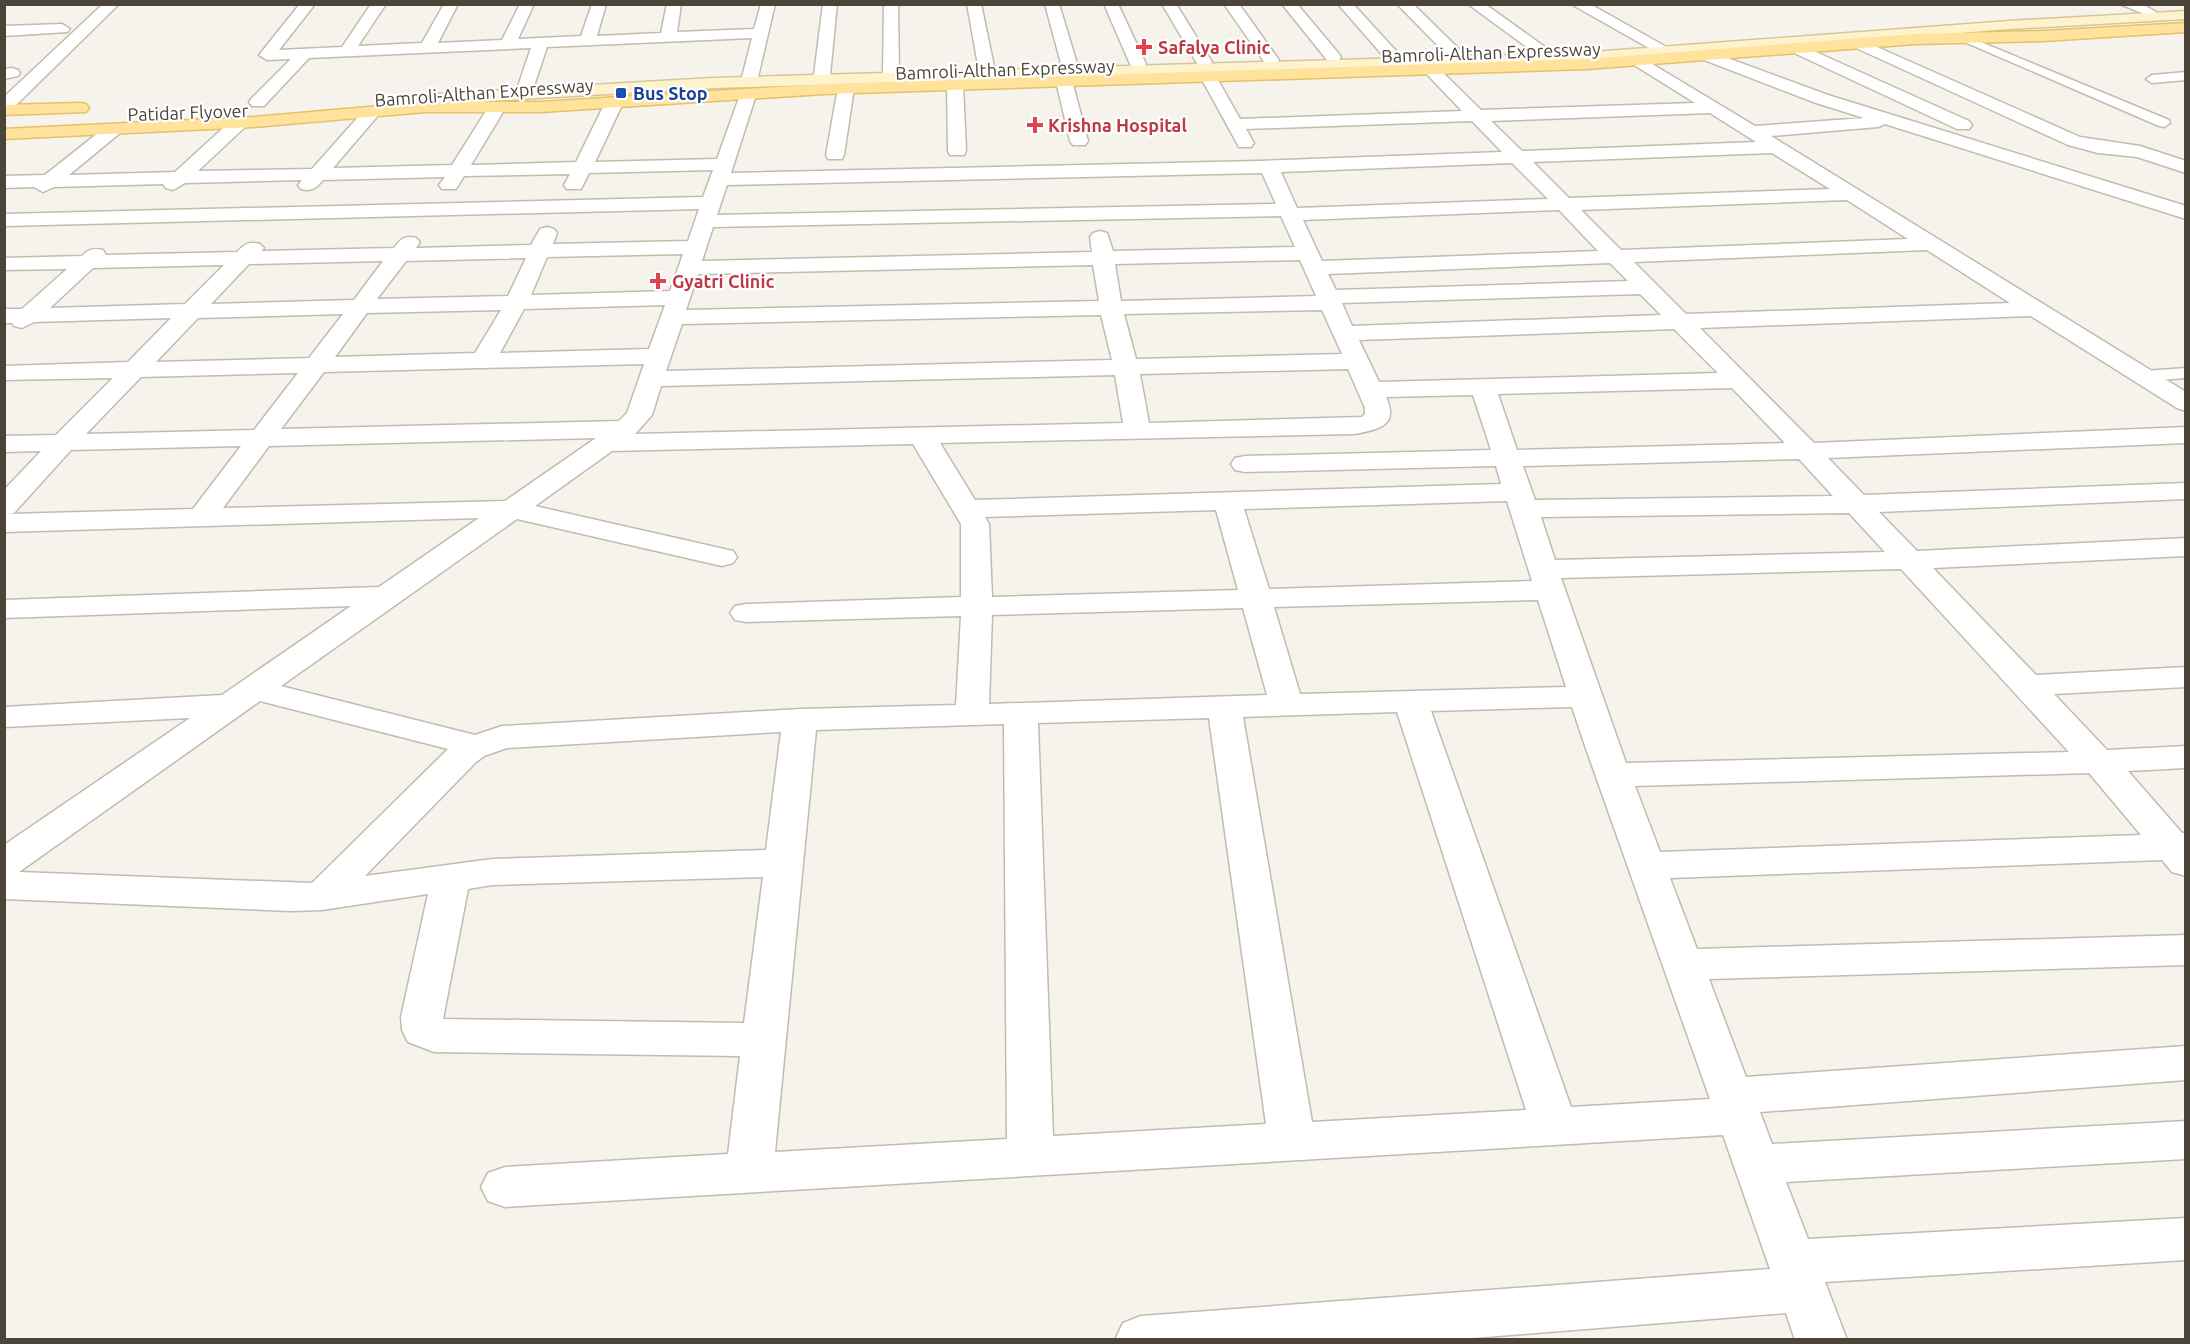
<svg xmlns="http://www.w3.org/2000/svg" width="2190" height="1344" font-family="Ubuntu,sans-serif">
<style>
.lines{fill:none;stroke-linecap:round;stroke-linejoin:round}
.service-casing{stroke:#c2bbae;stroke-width:3}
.minor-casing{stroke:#c2bbae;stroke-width:3}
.tertiary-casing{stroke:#c2bbae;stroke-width:3}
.secondary-casing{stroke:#d6c79b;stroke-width:3}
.primary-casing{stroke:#e6c16a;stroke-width:3}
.service{fill:#fff;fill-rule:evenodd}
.minor{fill:#fff;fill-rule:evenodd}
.tertiary{fill:#fff;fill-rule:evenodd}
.secondary{fill:#fff3cd;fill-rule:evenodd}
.primary{fill:#ffe39c;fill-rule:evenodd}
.health-dot{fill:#e0444e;stroke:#fff;stroke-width:2}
.transit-dot{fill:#1a4fb4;stroke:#fff;stroke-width:2}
.labels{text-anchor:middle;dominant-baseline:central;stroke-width:4.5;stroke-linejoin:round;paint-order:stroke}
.far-health-label{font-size:18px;font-weight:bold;fill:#be3a42;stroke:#fff;text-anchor:start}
.far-street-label{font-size:18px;fill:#4b4439;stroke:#fff}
.far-transit-label{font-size:18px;font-weight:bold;fill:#164399;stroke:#fff;text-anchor:start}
</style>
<rect width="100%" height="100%" fill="#f6f3ec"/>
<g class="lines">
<g class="service-casing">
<g id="service">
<polygon points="1964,35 2169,120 2170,123 2164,127 2159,126 1960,40 1958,38"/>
<polygon points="2186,72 2186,80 2152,83 2146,79 2152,75"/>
<polygon points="2186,368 2186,378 2144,381 2138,380 2135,376 2138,372 2144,371"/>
</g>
</g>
<g class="minor-casing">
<g id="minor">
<polygon points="300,4 315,4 279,50 342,47 371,4 386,4 358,46 422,43 444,4 458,4 438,43 502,40 520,4 534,4 518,39 581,36 592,4 606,4 597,36 661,33 667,4 681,4 677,32 754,29 761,4 775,4 758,77 750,82 742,77 752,38 547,47 533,89 525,94 517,89 531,48 309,58 264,106 252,106 249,102 252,98 291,59 267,60 259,55"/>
<polygon points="823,4 837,4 830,75 822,80 814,75"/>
<polygon points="884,4 898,4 899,73 891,78 883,73"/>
<polygon points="1045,4 1059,4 1078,67 1076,70 1070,72 1062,67"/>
<polygon points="1104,4 1118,4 1146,64 1144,67 1132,67 1130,64"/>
<polygon points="1162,4 1176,4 1212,62 1210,65 1198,65"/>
<polygon points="1224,4 1239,4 1279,60 1277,63 1265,63"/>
<polygon points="1282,4 1297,4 1339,54 1341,57 1339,60 1327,60"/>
<polygon points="1338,4 1353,4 1397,52 1399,55 1397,58 1385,58"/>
<polygon points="1397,4 1413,4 1460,50 1462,53 1460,56 1448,56"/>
<polygon points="1468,4 1485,4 1549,50 1547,53 1535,53"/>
<polygon points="2120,4 2142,4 2156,12 2149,16"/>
<polygon points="62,24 70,29 67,32 4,36 4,26"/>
<polygon points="1859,39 2080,137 2140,146 2186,161 2186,173 2137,157 2098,153 2068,145 1854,47 1851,44 1854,41"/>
<polygon points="1798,44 1969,121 1972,125 1969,129 1957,129 1792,52 1790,49"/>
<path d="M1692,45L1828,95L2186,206V219L1885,124L1878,127L1771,136L2186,392V411L2177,408L2031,316L1700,328L1814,443L2186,427V443L1828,458L1864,495L2186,483V499L1879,512L1917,551L2186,538V556L1933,568L2036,675L2186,667V687L2054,694L2107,750L2186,746V768L2128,771L2182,833H2186V876L2172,872L2162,860L1670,878L1697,949L2186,935V965L1709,979L1746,1077L2186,1046V1080L1760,1112L1772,1144L2186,1121V1159L1786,1182L1808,1239L2186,1218V1260L1825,1282L1847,1340H1795L1786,1313L1448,1340H1115L1123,1323L1141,1316L1770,1269L1723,1135L505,1207L488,1201L481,1187L488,1173L505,1167L728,1154L740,1056L434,1052L408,1042L402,1030L401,1017L428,894L322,910L291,911L4,899V845L190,718L4,727V707L222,695L351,606L4,618V600L379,587L479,518L4,532V490L41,451L4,452V436L56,435L113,378L4,380V366L128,362L171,318L34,322L22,328L14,326L12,323H4V309H22L67,269L4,270V258L82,256C89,249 93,248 103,250L106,255L237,252C245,244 249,241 260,244L264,248L261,251L394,248C401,239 404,235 416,238L420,242L416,248L531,245L540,229L547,227L554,229L557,233L553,244L688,241L699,209L4,226V214L703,197L713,170L589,173L581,189H567L564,185L570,174L464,176L456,189H442L439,185L445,177L323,180C316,188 312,192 301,189L298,185L302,180L185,183L173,190L166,188L163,184L54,187L43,192L34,187L4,188V176L45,175L108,125H120L123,129L120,133L69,175L175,172L233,119H245L248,123L245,127L198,171L312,169L366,108H378L381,112L333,168L452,165L491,103H503L506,107L471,165L576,162L605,103L608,99H620L623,103L595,162L717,159L740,95L742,91H754L756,95L731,173L1258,161L1502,152L1472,121L1246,129L1254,143L1251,147H1239L1200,76L1202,73H1214L1240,119L1462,111L1421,68L1429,63L1435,65L1481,110L1695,103L1623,58L1621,55L1629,50L1755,126L1864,118L1816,103L1686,53L1684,50L1686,47ZM1710,113L1756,142L1522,151L1491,121ZM1772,153L1830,189L1569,198L1533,162ZM1512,163L1548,199L1297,208L1281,172ZM1262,173L1276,204L717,215L727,185ZM1847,200L1908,239L1621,250L1581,210ZM1559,210L1598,251L1322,261L1303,220ZM1281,216L1295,247L1113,251L1107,233L1100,231L1093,233L1090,237L1092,252L702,261L713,227ZM1927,250L2010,303L1686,314L1634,262ZM683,254L670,291L531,295L547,257ZM526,258L508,296L377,299L406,261ZM1300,260L1316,296L1121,301L1115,264ZM383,261L354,300L211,304L249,264ZM1610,263L1628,281L1336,290L1328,274ZM224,265L185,304L50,308L93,268ZM1093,265L1099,301L686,310L698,274ZM1640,294L1661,315L1352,326L1342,303ZM665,305L649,349L500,353L524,309ZM501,310L475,353L335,357L367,313ZM1322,310L1342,354L1136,359L1124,314ZM343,314L309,358L156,362L198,318ZM1101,315L1112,360L666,371L682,324ZM1674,329L1718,373L1379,382L1359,340ZM644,364L627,413L619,421L281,429L324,372ZM1348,369L1365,408V414L1362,417L1149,423L1140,374ZM298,373L254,430L86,434L141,377ZM1115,375L1123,423L635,434L652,415L661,386ZM1732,388L1785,443L1517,450L1498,394ZM1473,395L1491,450L1245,456L1235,458L1231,464L1235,470L1245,472L1496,466L1501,484L975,500L940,443L1355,434C1379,429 1399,426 1386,397ZM596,438L505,501L223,508L269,446ZM913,444L961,524V597L746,604L735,606L730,613L735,620L746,622L961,616L956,705L800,709L502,726L475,735L281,686L517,519L722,566L733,563L737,557L733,551L535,506L612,451ZM241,446L193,509L9,514L14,513L71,450ZM1799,459L1833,496L1535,500L1523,466ZM1507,501L1532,581L1269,589L1244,509ZM1216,510L1238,590L992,597L989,524L985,517ZM1849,513L1885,552L1555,560L1541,517ZM1901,569L2069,752L1626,763L1561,578ZM1538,600L1566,687L1300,694L1274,607ZM1243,608L1267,695L989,704L992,615ZM260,701L448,749L312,883L19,872ZM1572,707L1584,743L1710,1099L1571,1107L1431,711ZM1397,712L1526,1110L1312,1122L1243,717ZM1209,718L1266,1124L1053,1136L1038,723ZM1004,724L1007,1139L775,1152L816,730ZM781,732L766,850L492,859L365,876L475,763L484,756L507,748ZM2089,773L2141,835L1660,852L1635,786ZM763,877L744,1023L443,1019L468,889L492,885Z"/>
<polygon points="12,68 18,70 20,73 18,76 4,79 4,69"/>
<polygon points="1064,76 1072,81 1088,141 1085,145 1073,145 1070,141 1056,81"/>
<polygon points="955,79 963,84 966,151 964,155 950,155 948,151 947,84"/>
<polygon points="846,83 854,88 844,155 842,159 828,159 826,155 838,88"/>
</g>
</g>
<g class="tertiary-casing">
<g id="tertiary">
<polygon points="103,4 119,4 10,111 4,112 4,97"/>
<polygon points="967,4 981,4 996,76 1000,83 998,87 986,87 980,76"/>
<polygon points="1571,4 1590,4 1677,53 1669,58 1663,56"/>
</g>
</g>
<g class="secondary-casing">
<polygon id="secondary" points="2186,11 2186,19 2009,29 1579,63 713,88 419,105 413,104 410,100 413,96 419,95 713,78 1579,53 2009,21"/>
</g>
<g class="primary-casing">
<g id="primary">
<polygon points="2186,23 2186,32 2043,41 1915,44 1587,69 824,94 541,112 425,112 253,127 4,139 4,129 253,117 425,102 541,102 824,84 1587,59 1915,34 2043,31"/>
<polygon points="80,103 86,104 89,108 86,112 4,115 4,105"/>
</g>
</g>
<use href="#service" class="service"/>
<use href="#minor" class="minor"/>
<use href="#tertiary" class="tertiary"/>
<use href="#secondary" class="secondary"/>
<use href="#primary" class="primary"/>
</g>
<g class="health-dot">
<path d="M1141 38h6v6h6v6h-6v6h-6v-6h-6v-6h6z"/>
<path d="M1032 116h6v6h6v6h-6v6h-6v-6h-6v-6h6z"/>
<path d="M655 272h6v6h6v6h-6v6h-6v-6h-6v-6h6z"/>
</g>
<rect class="transit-dot" x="615" y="87" width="12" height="12" rx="3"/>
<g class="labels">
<g class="far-health-label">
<text x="1158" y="47">Safalya Clinic</text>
<text x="1048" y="125">Krishna Hospital</text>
<text x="672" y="281">Gyatri Clinic</text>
</g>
<g class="far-street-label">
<text transform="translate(1491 52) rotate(-2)">Bamroli-Althan Expressway</text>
<text transform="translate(1005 69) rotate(-2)">Bamroli-Althan Expressway</text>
<text transform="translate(484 92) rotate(-4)">Bamroli-Althan Expressway</text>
<text transform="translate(188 112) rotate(-2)">Patidar Flyover</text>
</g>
<g class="far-transit-label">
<text x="633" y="93">Bus Stop</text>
</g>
</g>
<rect width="2190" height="1344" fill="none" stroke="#4b4439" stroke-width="12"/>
</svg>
